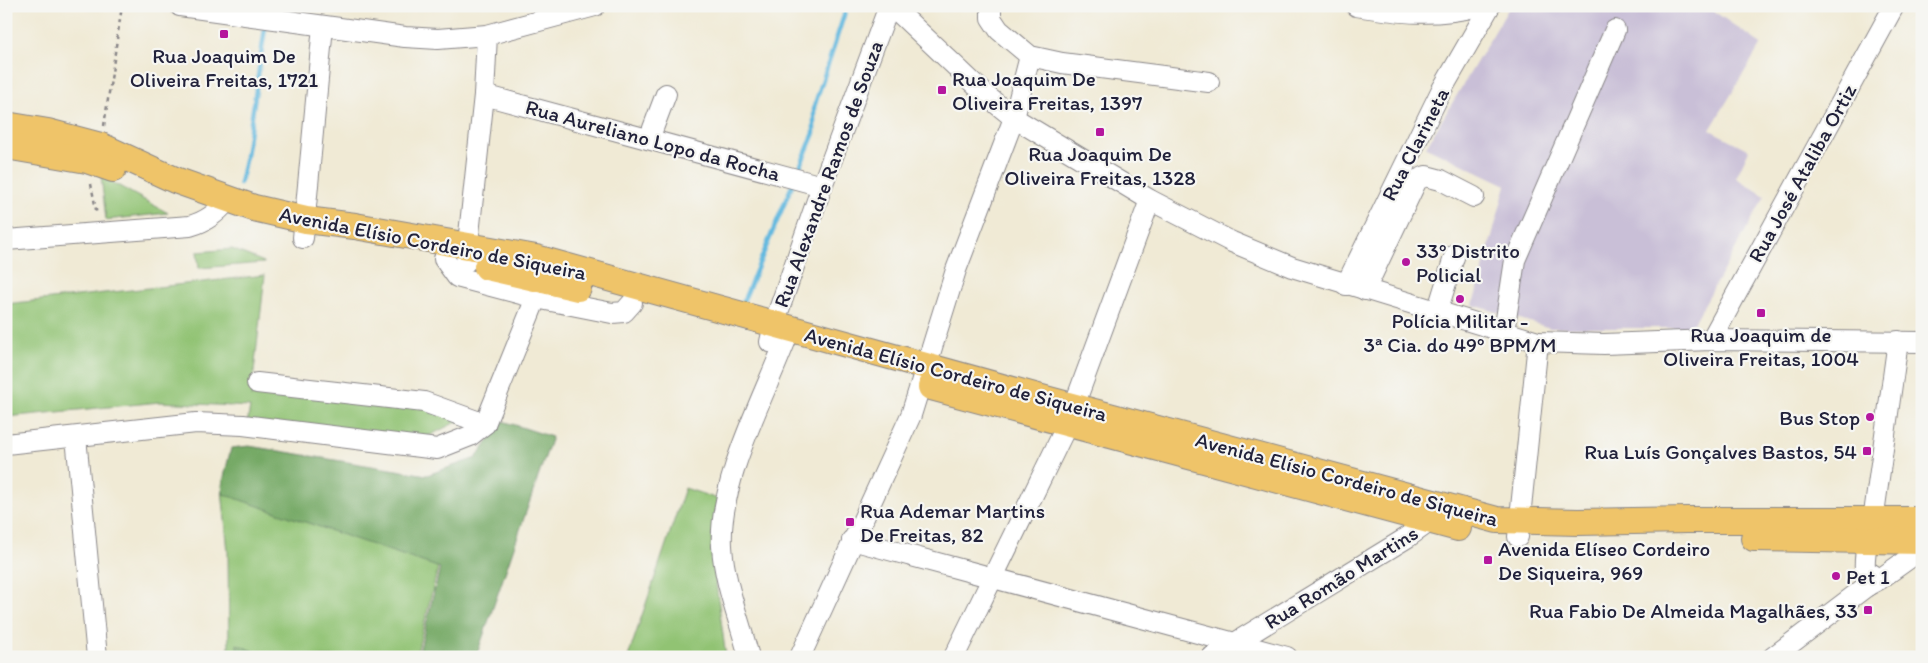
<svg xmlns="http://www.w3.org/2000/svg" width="1928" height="663" font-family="Itim,sans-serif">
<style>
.industrial{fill:#c9bfd7}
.green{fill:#91c373;stroke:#5a7257}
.forest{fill:#74a965;stroke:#4b6650}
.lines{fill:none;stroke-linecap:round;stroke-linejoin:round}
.stream{stroke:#63b9df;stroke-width:4.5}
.minor-casing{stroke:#898688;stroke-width:22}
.major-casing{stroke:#898688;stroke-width:28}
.path{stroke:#898688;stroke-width:2.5;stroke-dasharray:4 4;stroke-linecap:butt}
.minor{stroke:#fff;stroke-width:20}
.major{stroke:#efc469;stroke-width:26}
.poi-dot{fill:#b5179e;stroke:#f6f6f2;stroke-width:2}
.labels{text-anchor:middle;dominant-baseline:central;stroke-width:4.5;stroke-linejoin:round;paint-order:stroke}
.poi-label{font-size:21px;fill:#22223b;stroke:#f6f6f2;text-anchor:start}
.street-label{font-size:21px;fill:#22223b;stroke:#f6f6f2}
</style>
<rect width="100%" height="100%" fill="#f6f6f2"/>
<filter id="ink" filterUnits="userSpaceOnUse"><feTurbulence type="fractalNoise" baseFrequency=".02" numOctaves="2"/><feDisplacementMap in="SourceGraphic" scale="10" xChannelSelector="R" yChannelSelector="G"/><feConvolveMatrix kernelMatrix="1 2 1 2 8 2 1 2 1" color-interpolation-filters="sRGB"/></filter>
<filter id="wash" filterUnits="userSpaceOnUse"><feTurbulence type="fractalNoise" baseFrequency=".0096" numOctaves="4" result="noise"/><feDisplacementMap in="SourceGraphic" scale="20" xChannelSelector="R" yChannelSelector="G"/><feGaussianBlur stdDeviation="1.12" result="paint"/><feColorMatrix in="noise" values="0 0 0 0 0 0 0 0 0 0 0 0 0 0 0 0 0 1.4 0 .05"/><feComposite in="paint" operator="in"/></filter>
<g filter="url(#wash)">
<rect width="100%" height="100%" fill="#f0ead5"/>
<polygon class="industrial" points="1510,6 1706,6 1761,44 1710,130 1749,150 1736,178 1765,196 1691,328 1550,328 1473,305 1506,185 1426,147"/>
<g class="green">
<polygon points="101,176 168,213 106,220"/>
<polygon points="232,249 264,262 264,263 199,268 197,252"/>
<polygon points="265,275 251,398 253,388 424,406 464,418 421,440 247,424 250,407 160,402 6,417 6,304"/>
<polygon points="685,488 718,499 711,546 726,657 628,657"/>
<polygon points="222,490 439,564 416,657 229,657 228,552"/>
</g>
<g class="forest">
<polygon points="503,421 552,437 476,657 418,657 440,568 223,494 222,485 231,448 249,446 427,475 476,458"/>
<polygon points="237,644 255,652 256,657 238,657"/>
</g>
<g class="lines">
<g class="stream">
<polyline points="797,174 814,133 814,107 847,6"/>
<polyline points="240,183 246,156 266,22"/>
<polyline points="743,302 793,183"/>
</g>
</g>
</g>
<g filter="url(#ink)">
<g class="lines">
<g class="minor-casing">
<g id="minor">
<polyline points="180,6 405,37 438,39 487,35 595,6"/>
<polyline points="892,6 988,97 1014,118 1150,200 1232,242 1292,267 1538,342 1604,344 1711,340 1922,342"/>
<polyline points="991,6 991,18 999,30 1030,56 1062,63 1209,82"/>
<path d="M1356,6C1400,13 1435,17 1479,6"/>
<polyline points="484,95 822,186"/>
<polyline points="649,139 666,94"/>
<polyline points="303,238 323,26"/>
<path d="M6,240L190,226C207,221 217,213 228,200"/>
<polyline points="444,259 457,277 536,298 612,313 624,312 632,303"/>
<polyline points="466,262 484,95 487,35"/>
<polyline points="1346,285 1441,91 1490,6"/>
<polyline points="1365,290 1417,180 1426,176 1441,180 1474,197"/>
<polyline points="1437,312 1455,254"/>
<polyline points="1504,332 1515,260 1615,30"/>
<polyline points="1711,340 1894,6"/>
<polyline points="770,342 774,324 822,186 889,6"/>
<polyline points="257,383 424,402 485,424"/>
<polyline points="76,437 97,657"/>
<polyline points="6,444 196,423 243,425 437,449 470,436 485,424 536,298"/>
<polyline points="1518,537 1538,342"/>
<polyline points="852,540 1287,657"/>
<path d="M1867,586C1862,563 1866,543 1873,521L1898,341"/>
<polyline points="1867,586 1880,579 1922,549"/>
<path d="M749,657C740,621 724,583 722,546C718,479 767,392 790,329"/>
<polyline points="800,657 911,415 956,270 1014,118 1030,56"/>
<polyline points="954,657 1067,425 1150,200"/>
<polyline points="1212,657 1408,537 1429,522 1433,511"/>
<polyline points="1773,657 1867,586 1872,574"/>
</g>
</g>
<g class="major-casing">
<g id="major">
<polyline points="6,125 48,132 101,146 175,180 254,208 306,220 355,226 536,258 1038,397 1497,520 1578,522 1687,520 1922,520"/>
<polyline points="6,146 87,160 113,169"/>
<polyline points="487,267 578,288"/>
<polyline points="931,387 1458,528"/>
<polyline points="1754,538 1922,541"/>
</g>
</g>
<g class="path">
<polyline points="104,126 122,6"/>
<polyline points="91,184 97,215"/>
</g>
<use href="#minor" class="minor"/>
<use href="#major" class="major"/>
</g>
</g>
<g class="poi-dot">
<rect x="219" y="29" width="10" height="10" rx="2.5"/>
<rect x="937" y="85" width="10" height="10" rx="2.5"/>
<rect x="1095" y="127" width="10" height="10" rx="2.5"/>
<circle cx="1406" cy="262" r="5"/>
<circle cx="1460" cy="299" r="5"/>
<rect x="1756" y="308" width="10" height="10" rx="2.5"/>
<circle cx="1870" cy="417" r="5"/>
<rect x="1862" y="446" width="10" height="10" rx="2.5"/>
<rect x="845" y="517" width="10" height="10" rx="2.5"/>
<rect x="1483" y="555" width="10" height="10" rx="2.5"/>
<circle cx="1836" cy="576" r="5"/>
<rect x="1863" y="605" width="10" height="10" rx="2.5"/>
</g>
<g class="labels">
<g class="poi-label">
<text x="224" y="55" text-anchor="middle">Rua Joaquim De<tspan x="224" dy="24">Oliveira Freitas, 1721</tspan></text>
<text x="952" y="78">Rua Joaquim De<tspan x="952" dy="24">Oliveira Freitas, 1397</tspan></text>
<text x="1100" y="153" text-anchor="middle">Rua Joaquim De<tspan x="1100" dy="24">Oliveira Freitas, 1328</tspan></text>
<text x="1416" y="250">33º Distrito<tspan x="1416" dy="24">Policial</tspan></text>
<text x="1460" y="320" text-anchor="middle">Polícia Militar -<tspan x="1460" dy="24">3ª Cia. do 49º BPM/M</tspan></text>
<text x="1761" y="334" text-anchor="middle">Rua Joaquim de<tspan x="1761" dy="24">Oliveira Freitas, 1004</tspan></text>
<text x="1860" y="417" text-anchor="end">Bus Stop</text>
<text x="1857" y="451" text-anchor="end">Rua Luís Gonçalves Bastos, 54</text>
<text x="860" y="510">Rua Ademar Martins<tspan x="860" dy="24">De Freitas, 82</tspan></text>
<text x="1498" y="548">Avenida Elíseo Cordeiro<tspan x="1498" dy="24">De Siqueira, 969</tspan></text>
<text x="1846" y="576">Pet 1</text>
<text x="1858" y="610" text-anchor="end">Rua Fabio De Almeida Magalhães, 33</text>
</g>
<g class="street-label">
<text transform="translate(653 140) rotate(15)">Rua Aureliano Lopo da Rocha</text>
<text transform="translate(1415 144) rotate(-63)">Rua Clarineta</text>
<text transform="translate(1802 173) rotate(-61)">Rua José Ataliba Ortiz</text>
<text transform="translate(828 174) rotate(-70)">Rua Alexandre Ramos de Souza</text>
<text transform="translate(433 243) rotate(11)">Avenida Elísio Cordeiro de Siqueira</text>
<text transform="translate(956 374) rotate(15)">Avenida Elísio Cordeiro de Siqueira</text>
<text transform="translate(1347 479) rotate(15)">Avenida Elísio Cordeiro de Siqueira</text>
<text transform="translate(1341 577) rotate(-32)">Rua Romão Martins</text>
</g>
</g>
<rect width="1928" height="663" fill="none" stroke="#f6f6f2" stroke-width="25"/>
</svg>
